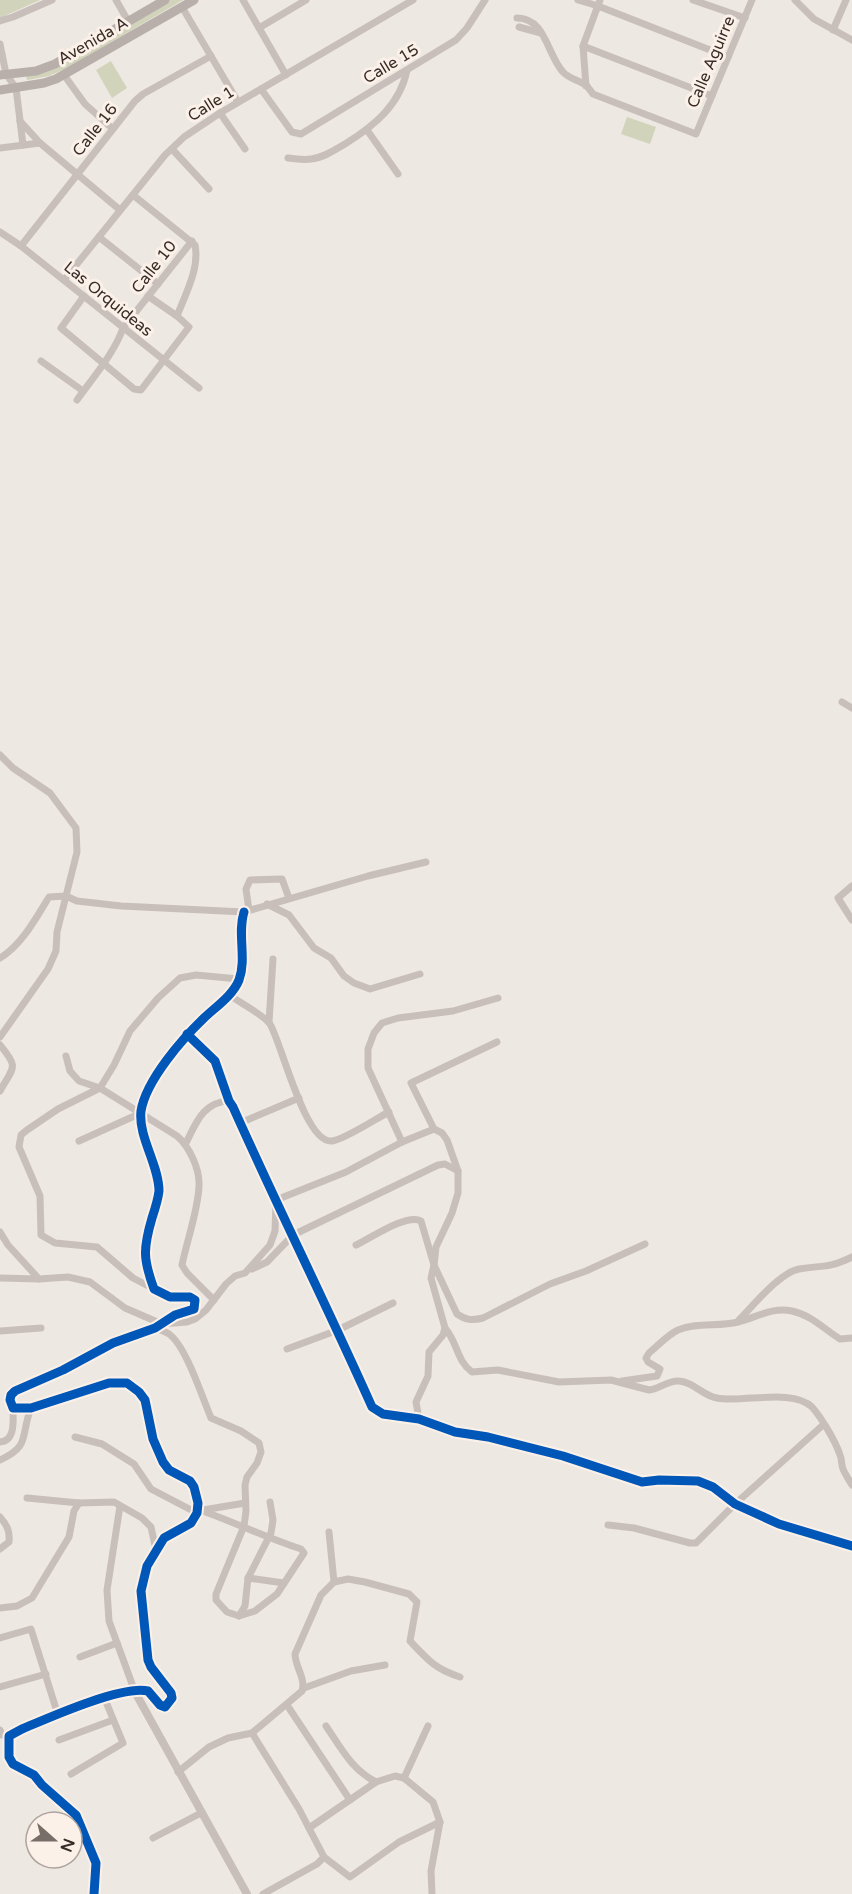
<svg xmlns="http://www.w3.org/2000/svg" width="852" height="1894" font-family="'Varela Round',sans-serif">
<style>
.green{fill:#d1d4bb}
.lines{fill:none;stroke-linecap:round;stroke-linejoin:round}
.minor{stroke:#c8bfba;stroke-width:7}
.tertiary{stroke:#c8bfba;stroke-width:8}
.secondary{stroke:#b8afab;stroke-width:9}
.cycleway-casing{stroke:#fbf1e9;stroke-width:13}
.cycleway{stroke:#0057b8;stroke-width:9}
.labels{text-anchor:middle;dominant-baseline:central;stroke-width:6;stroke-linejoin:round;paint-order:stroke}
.street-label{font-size:16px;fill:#392c28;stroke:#fbf1e9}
</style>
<rect width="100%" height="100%" fill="#eee8e2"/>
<g class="green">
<polygon points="0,0 40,0 0,18"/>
<polygon points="169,0 183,0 67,68 49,76 27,80 26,74"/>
<polygon points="111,61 127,88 112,98 96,70"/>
<polygon points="627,117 656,127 650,144 621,134"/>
</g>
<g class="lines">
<g class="minor">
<polyline points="116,0 128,21"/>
<polyline points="243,0 286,75"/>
<polyline points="578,0 598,6 728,57"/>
<polyline points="693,0 745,18"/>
<polyline points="795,0 814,19 852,40"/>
<polyline points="182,7 238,102"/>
<path d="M517,18C546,18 547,55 563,72C569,79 580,80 587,86C589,89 591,91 593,94L696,134L752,0"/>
<polyline points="0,21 13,17 52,0"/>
<polyline points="519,27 541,33"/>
<polyline points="259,28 306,0"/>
<polyline points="833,30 846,0"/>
<polyline points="0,44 6,74 16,88 23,145"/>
<polyline points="583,46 712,96"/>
<polyline points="64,75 85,104 113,129"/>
<polyline points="586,86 583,46 600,0"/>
<polyline points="261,89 292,132 301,134 456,40 467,28 485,0"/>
<polyline points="220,113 245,149"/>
<polyline points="20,121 40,143 120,210"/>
<polyline points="367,130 398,174"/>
<polyline points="0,148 40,143"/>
<polyline points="172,149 209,189"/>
<path d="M288,158C295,159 304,160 311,159C323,158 335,150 345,144C374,126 400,105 407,70"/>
<path d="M133,195L195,245C200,268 185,295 177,316"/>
<polyline points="0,232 21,246 199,388"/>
<polyline points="99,237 158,284"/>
<polyline points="21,246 135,101 143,94 211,56"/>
<polyline points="64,280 165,155 184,137 220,113 413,0"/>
<polyline points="84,296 61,328 134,389 141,390 189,327 177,316 148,296"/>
<polyline points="41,361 83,391"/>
<path d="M77,400C92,379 115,352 123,328L192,241"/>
<polyline points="842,702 852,708"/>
<polyline points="0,755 13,768 50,793 76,828 77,852 57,932 56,951 48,969 0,1037"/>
<polyline points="852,886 838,898 852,920"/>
<polyline points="267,904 289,915 314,948 331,958 344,976 354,983 370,989 420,974"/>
<polyline points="249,910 246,889 250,880 282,879 289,898"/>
<path d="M0,958C22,945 36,918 49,897L66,896L77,901L121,906L244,912L368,876L426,862"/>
<path d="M229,995C239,1002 264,1015 270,1024C282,1044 305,1144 332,1141C344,1140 377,1118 389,1112"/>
<polyline points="269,1022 273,959"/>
<path d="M187,1034L215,1061L229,1101L233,1107C278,1208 327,1306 372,1407L383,1414L419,1419L455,1432L488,1437L563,1456L642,1482L659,1480L698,1481L713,1487L735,1504L779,1524L852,1546"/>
<path d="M497,1042L411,1083L434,1129L442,1133L447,1140L458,1171V1193L452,1213L436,1247L434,1265L457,1314C466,1320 472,1321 483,1318L550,1284L586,1271L645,1244"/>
<path d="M0,1045C19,1068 14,1066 0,1091"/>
<path d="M66,1056L70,1071L79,1081L100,1088L177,1136C189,1146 200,1169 199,1186C198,1211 187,1240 182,1265L187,1273L214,1300"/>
<polyline points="240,1123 299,1098"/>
<polyline points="79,1141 141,1113"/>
<polyline points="402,1142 368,1068 368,1049 374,1033 382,1023 398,1018 453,1011 498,998"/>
<path d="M186,1143C196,1123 203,1102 229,1101"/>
<polyline points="0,1232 8,1245 39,1279 68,1277 90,1282 125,1308 162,1324 187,1322 195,1319 206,1310 226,1284 235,1276 245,1273 270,1245 275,1231 276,1200 346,1172 402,1142 434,1129"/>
<path d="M356,1245C371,1238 407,1213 421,1221L434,1265L431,1278L445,1328L443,1335L429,1352L428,1376L416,1402L419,1419"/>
<polyline points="252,1269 267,1262 293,1235 438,1165 445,1164 458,1171"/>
<polyline points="0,1278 39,1279"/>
<polyline points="154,1289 133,1278 97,1247 55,1243 41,1235 40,1196 19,1147 21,1135 27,1130 58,1109 100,1088 114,1065 130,1031 158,998 180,978 196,975 239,979"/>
<path d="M739,1320C753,1306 779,1273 799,1269C822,1265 828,1269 852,1257"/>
<path d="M155,1328C160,1330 165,1331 169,1334C186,1346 202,1397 211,1418L241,1431L259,1443L261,1452L257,1463L247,1477L245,1485L246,1511L244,1526L216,1594V1600L227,1612L239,1616L245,1606L248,1578L271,1533L273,1520L270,1502"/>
<path d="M445,1328C458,1343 456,1360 472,1372L498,1370L559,1382L611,1380L649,1390C660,1389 668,1380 679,1381C694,1382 703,1396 717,1398C743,1403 792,1388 812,1407C821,1417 836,1442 840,1455C842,1459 841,1464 843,1469C845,1474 849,1480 852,1485"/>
<polyline points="0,1331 41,1328"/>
<polyline points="287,1349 338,1330 393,1303"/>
<path d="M622,1381L657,1376L660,1369L648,1362L646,1358L649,1353C658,1346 667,1335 678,1330C697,1322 718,1327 738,1322C757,1317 772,1307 792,1311C811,1315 824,1329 840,1339L852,1338"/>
<polyline points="75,1437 102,1444 134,1464 151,1489 197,1513"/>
<path d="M0,1442C16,1441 13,1419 13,1408"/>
<path d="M0,1460C31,1446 20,1436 31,1408"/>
<polyline points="27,1498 79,1503 114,1502 142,1518 151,1527 156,1550"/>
<polyline points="120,1506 107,1590 109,1621 135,1692"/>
<polyline points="203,1510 245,1503"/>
<path d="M197,1511L200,1510C234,1522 267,1538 301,1549L304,1553L277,1594L255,1611L239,1616"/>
<path d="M0,1517C7,1525 10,1531 9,1542L0,1549"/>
<polyline points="608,1525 634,1528 690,1543 696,1543 735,1504 823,1425"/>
<polyline points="329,1532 334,1582"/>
<polyline points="248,1578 284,1583"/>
<polyline points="0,1608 17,1606 32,1598 69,1537 74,1511 79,1503"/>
<polyline points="0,1638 31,1629 58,1715"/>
<polyline points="80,1657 117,1643"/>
<polyline points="0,1687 46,1674"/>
<polyline points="304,1688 351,1671 385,1665"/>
<polyline points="287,1705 350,1800"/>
<path d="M326,1726C341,1748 352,1770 376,1782"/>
<polyline points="0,1730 2,1735 9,1736"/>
<polyline points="252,1733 299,1809 324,1857 317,1864 263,1894"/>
<polyline points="59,1740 113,1720"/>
<path d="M178,1772L209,1747L228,1738L252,1733L302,1691C306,1678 295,1667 295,1654L321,1595L334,1582L348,1579L365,1582L409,1594L417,1602L410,1641C428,1660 435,1669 460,1677"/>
<polyline points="71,1774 123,1743 104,1697"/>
<polyline points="404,1778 428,1726"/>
<polyline points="309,1828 376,1782 395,1776 404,1778 433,1802 440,1822 431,1871 432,1894"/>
<polyline points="153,1838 201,1813"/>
<polyline points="324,1857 350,1877 399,1842 440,1822"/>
<path d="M94,1894L96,1863L76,1815L42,1785L34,1775L13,1764L9,1757V1736L22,1729C48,1718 122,1685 148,1691L160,1705L165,1707L172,1698L171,1693L151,1667L148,1660L141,1591L147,1566L164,1538L191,1523L197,1513L198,1503L194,1487L190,1481L169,1470L163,1462L153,1439L145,1400L139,1392L127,1383H109L31,1408H13L10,1400L11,1395L15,1391L63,1370L113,1343L155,1328L175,1315L194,1309L195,1300L190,1297H170L154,1289C143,1259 143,1249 152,1218C155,1209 158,1200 159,1191C159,1165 138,1137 141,1111C146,1080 183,1038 205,1017C217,1006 233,995 239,980C247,958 237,934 244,912"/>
</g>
<polyline class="tertiary" points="135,1692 247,1894"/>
<g class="secondary">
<polyline points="0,75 36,71 55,64 165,0"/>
<polyline points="0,90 44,83 56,79 194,0"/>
</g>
<g class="cycleway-casing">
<g id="cycleway">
<path d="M187,1034L215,1061L229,1101L233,1107C278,1208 327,1306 372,1407L383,1414L419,1419L455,1432L488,1437L563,1456L642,1482L659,1480L698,1481L713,1487L735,1504L779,1524L852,1546"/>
<path d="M94,1894L96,1863L76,1815L42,1785L34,1775L13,1764L9,1757V1736L22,1729C48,1718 122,1685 148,1691L160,1705L165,1707L172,1698L171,1693L151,1667L148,1660L141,1591L147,1566L164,1538L191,1523L197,1513L198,1503L194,1487L190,1481L169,1470L163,1462L153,1439L145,1400L139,1392L127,1383H109L31,1408H13L10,1400L11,1395L15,1391L63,1370L113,1343L155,1328L175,1315L194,1309L195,1300L190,1297H170L154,1289C143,1259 143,1249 152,1218C155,1209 158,1200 159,1191C159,1165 138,1137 141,1111C146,1080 183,1038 205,1017C217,1006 233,995 239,980C247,958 237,934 244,912"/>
</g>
</g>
<use href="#cycleway" class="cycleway"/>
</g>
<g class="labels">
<g class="street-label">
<text transform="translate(93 41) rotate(-30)">Avenida A</text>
<text transform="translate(711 62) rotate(-67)">Calle Aguirre</text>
<text transform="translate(391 64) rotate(-31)">Calle 15</text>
<text transform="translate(211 104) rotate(-32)">Calle 1</text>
<text transform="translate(95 130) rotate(-52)">Calle 16</text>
<text transform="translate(154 267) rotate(-52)">Calle 10</text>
<text transform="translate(108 299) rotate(39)">Las Orquideas</text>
</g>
</g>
<g transform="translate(54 1840) rotate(111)"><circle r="28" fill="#fbf1e9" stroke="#ada29c" stroke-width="1.5"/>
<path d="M0-4.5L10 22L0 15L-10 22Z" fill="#786e69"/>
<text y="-9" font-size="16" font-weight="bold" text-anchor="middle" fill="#392c28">N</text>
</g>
</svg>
